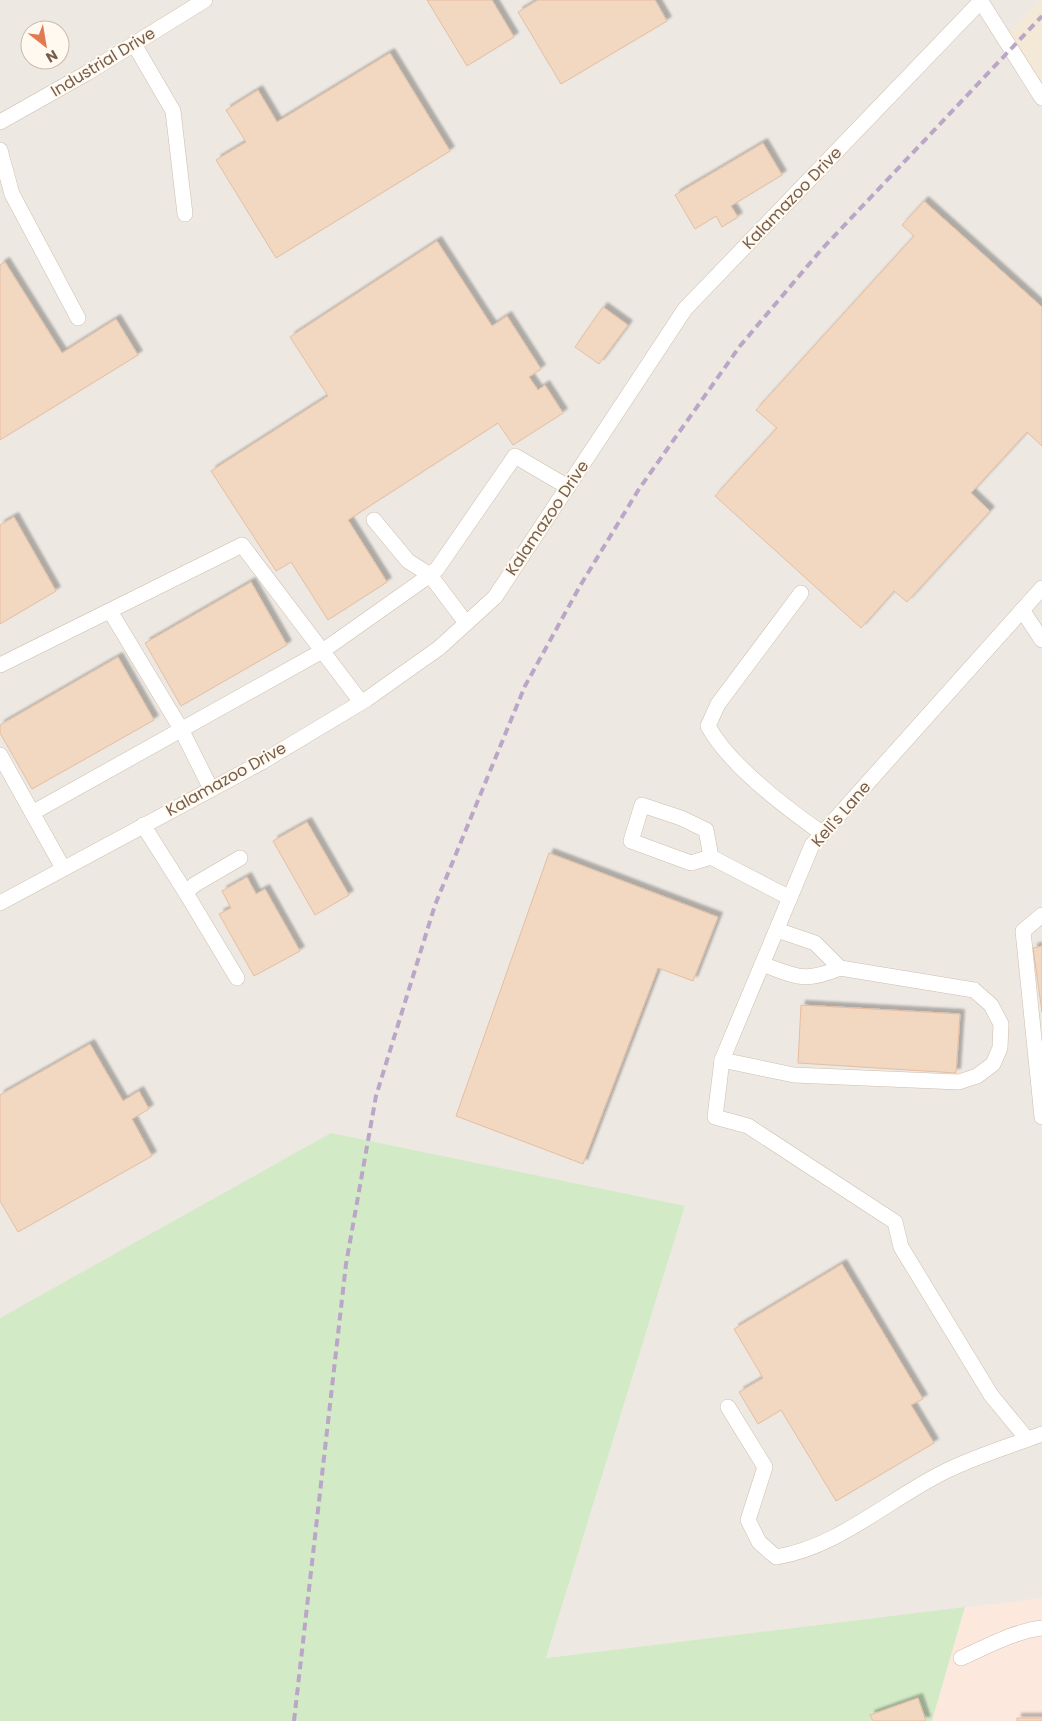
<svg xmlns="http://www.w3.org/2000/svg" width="1042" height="1721" font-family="Poppins,sans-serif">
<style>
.residential{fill:#f4e8d7}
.commercial{fill:#fce8dd}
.industrial{fill:#ede8e2;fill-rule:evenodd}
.green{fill:#d3eac7}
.building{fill:#f2d7c1;stroke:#e4bea1;filter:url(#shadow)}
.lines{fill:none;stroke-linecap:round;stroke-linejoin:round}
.minor-casing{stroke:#cebeae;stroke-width:16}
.minor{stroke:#fff;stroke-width:15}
.rail{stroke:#baa6c7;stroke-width:4;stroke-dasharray:8 5;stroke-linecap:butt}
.labels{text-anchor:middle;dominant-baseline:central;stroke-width:4;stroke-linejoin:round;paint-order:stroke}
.street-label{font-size:16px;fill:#775e4c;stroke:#fff9ef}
</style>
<defs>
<filter id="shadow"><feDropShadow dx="4.5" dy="-4.5" stdDeviation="1" flood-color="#0004"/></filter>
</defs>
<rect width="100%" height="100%" fill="#fcf6e9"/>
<polygon class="residential" points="1040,0 1042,0 1042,109 1001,42"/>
<polygon class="commercial" points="1042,1598 1042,1721 932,1721 965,1607"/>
<path class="industrial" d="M0,0H1040L1001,42L1042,109V1598L546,1658L685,1206L0,1318ZM30,30H60V60H30Z"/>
<polygon class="green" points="331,1133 685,1206 546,1658 965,1607 932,1721 0,1721 0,1318"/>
<g class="building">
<polygon points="427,0 492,0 514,37 467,66"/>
<polygon points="538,0 655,0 667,21 561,84 518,12"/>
<polygon points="390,53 450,151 276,258 216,160 246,142 226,110 258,90 277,122"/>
<polygon points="763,143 782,175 731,206 738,217 722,227 716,216 695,229 675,195"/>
<polygon points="924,201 1042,307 1042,446 1027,432 971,493 990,511 907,602 894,591 861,628 715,496 777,428 756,410 914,236 902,225"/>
<polygon points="437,241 492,326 507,316 541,369 529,377 538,390 545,385 563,413 513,445 498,423 348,520 387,582 328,620 291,562 276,571 211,471 328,396 290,337"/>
<polygon points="5,262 62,353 116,319 138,355 0,440 0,265"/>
<polygon points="603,307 628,325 599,364 575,347"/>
<polygon points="14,517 56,591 0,624 0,525"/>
<polygon points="251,582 287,645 181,706 145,643"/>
<polygon points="118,657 154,720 32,789 0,733 0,725"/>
<polygon points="307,822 349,895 315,915 273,841"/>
<polygon points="549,853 718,917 693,981 658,968 583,1164 456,1116"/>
<polygon points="247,877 256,894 265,889 300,951 254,976 219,914 231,908 222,891"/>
<polygon points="1042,946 1042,1012 1033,948"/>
<polygon points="801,1005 960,1014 956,1073 798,1063"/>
<polygon points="90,1044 123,1101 139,1091 149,1109 132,1119 152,1156 18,1232 0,1201 0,1095"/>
<polygon points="842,1264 923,1399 911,1405 934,1443 836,1501 781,1410 758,1424 739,1392 763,1378 734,1329"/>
<polygon points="918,1698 926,1721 873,1721 870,1715"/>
<rect x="1017" y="1718" width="25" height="3"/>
</g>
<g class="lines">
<g class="minor-casing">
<g id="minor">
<polyline points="980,0 1042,98"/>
<polyline points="134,44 173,111 185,214"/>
<polyline points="0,122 87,73 205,0"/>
<polyline points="0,150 12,194 78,318"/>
<polyline points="374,520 408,561 430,575 466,623"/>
<path d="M801,593L718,704L708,726C729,765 786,808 823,834"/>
<polyline points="1022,610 1042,640"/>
<polyline points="110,611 181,729 211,789"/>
<polyline points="0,665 242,545 361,702"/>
<polyline points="0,755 63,868"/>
<polyline points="32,813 324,650 423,580 437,569 515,456 568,487"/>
<polyline points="143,825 186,893"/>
<polyline points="711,857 706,830 681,818 642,805 631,841 691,863 711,857 790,898"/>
<polyline points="0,903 262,762 367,699 439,648 495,597 685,309 981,1"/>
<polyline points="1042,915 1023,931 1042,1117"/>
<path d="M762,964C798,977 803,983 840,968L815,943L777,930"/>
<polyline points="237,978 186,893 194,885 240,858"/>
<polyline points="722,1060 794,1075 959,1082 977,1076 993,1064 1000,1048 1001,1024 991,1005 974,990 840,968"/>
<path d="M728,1407L765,1467L748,1520L759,1542L776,1557C839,1547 890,1498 946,1471C976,1456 1010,1446 1042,1434"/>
<polyline points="1027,1439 991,1395 901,1247 895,1222 748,1126 715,1117 722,1060 812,845 1042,588"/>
<path d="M961,1658C986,1647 1015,1631 1042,1628"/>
</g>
</g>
<use href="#minor" class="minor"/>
<polyline class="rail" points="294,1721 346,1264 376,1096 435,905 525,686 580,586 639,489 740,346 821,250 1042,16"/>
</g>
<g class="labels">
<g class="street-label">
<text transform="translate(103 62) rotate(-31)">Industrial Drive</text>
<text transform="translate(792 198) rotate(-46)">Kalamazoo Drive</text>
<text transform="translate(547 518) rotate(-56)">Kalamazoo Drive</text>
<text transform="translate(226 779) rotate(-29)">Kalamazoo Drive</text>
<text transform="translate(841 814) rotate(-49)">Kell's Lane</text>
</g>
</g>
<g transform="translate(45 45) rotate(149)"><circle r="24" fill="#fff9ef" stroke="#c9bbae"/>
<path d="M0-4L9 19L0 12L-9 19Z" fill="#e47950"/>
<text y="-8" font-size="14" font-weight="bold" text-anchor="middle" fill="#775e4c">N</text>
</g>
</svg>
